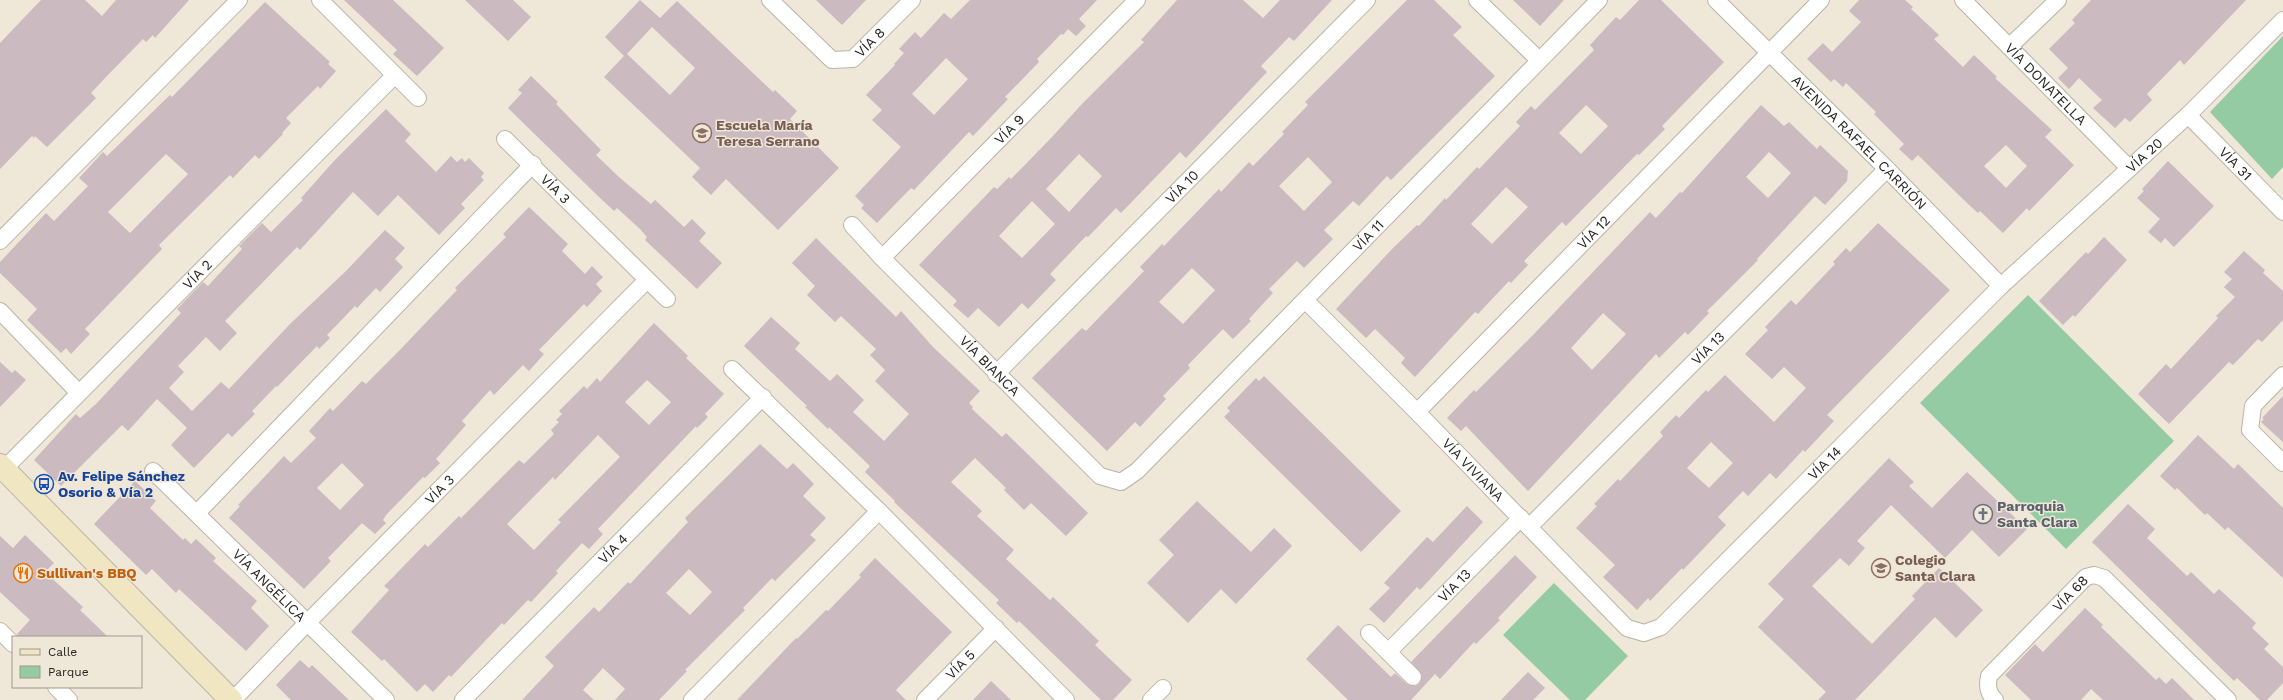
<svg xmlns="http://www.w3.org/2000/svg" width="2283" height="700" font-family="'Work Sans',sans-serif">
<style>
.green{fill:#95cba2}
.building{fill:#cbbac0;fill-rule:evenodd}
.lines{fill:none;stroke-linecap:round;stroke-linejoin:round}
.street-casing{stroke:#bab3a4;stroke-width:18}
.secondary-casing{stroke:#bab3a4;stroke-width:24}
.street{stroke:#fff;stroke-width:16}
.secondary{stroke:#f0e6c2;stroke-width:22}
.labels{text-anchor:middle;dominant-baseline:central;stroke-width:3;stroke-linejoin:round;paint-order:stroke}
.street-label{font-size:14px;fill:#26231e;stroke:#efe7d8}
.education-label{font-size:14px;font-weight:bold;fill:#785e54;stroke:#efe7d8;text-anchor:start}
.transit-label{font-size:14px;font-weight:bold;fill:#164399;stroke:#efe7d8;text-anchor:start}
.worship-label{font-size:14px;font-weight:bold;fill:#5b616d;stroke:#efe7d8;text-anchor:start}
.food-label{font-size:14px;font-weight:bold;fill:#c56008;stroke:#efe7d8;text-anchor:start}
</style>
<rect width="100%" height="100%" fill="#efe7d8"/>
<g class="green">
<polygon points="2283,36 2283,167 2272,179 2210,112"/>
<polygon points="2028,295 2174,441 2066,549 1920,403"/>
<polygon points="1554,583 1628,656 1585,700 1570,700 1503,635"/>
</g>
<g class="building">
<polygon points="41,0 85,0 102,16 116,0 189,0 155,38 153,35 146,42 143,39 106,77 91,93 96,98 47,147 35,136 34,138 32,136 0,169 0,43"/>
<polygon points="344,0 393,0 444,48 417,76 393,54 397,50"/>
<polygon points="465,0 513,0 531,17 508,41"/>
<path d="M640,0L660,18L677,1L773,92L775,90L797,111L790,119L839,168L778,230L726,179L711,195L692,177L700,168L604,77L624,56L605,37ZM652,27L695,68L670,95L627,54Z"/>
<polygon points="816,0 866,0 842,25"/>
<path d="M970,0H1097L1079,19L1086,26L1076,36L1068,29L1063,35L1061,34L1037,59L1039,62L1005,97L1008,99L973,136L969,132L914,190L911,188L877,223L861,208L864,205L855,196L901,147L872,120L882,110L866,95L895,65L894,64L904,53L899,49L915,32L921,38L944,13L951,19ZM946,58L968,79L934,115L912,94Z"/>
<path d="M1177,0H1243L1263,18L1280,0H1332L1294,41L1289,37L1261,66L1267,72L1186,158L1180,152L1121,213L1116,208L1088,237L1086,236L1050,274L1056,280L1028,309L1022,303L999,327L978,308L968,318L953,305L957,301L919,265L994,187L997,189L1009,177L1011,179L1052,137L1081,105L1144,42L1141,40ZM1079,154L1102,176L1069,212L1046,189ZM1032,201L1055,224L1022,258L999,236Z"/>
<path d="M1407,0H1434L1462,27L1453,35L1495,76L1391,180L1387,176L1359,206L1353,201L1324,230L1333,239L1304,268L1297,261L1269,289L1273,293L1249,319L1251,321L1233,339L1223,329L1188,365L1190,368L1163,396L1166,399L1140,427L1135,422L1107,451L1032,378L1082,328L1086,331L1144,271L1140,267L1162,244L1164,246L1219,189L1221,192L1249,162L1253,166L1284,134L1282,132L1308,105L1305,102ZM1308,157L1332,182L1304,211L1279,186ZM1192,268L1215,290L1183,324L1159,302Z"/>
<polygon points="1513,0 1564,0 1540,26"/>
<path d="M1639,0H1661L1724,62L1662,126L1665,129L1639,155L1637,154L1566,226L1562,222L1524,261L1528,265L1511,283L1509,281L1478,314L1475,312L1415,377L1401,363L1405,358L1375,329L1366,338L1336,309L1393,248L1417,225L1419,226L1445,198L1446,200L1477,167L1479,169L1520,126L1516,122L1531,106L1535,110L1594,50L1590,45L1616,17L1620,20ZM1586,105L1608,126L1581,154L1559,133ZM1506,187L1528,207L1492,244L1471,224Z"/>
<path d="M1859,0H1905L1913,7L1911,9L1939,35L1934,39L1963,67L1974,55L1997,77L1995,78L2052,130L2045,137L2074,165L2029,211L2027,208L2003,233L1980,211L1978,213L1968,204L1918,155L1912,161L1899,149L1904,144L1874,114L1876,112L1846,83L1843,87L1834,79L1831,82L1807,59L1823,43L1832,52L1861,22L1849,11ZM2006,145L2027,166L2006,188L1984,166Z"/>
<polygon points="2091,0 2246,0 2184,65 2180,60 2147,94 2152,100 2130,122 2125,118 2115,128 2093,108 2102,100 2079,78 2069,89 2058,78 2068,68 2049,49 2075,23 2072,20"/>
<path d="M265,2L330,62L328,64L336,71L320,89L318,86L286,118L291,123L282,133L283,134L259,159L255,155L233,178L230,175L159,245L162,249L85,329L90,334L71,354L66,348L61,353L27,320L37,309L0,273V262L46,213L54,221L88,186L79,178L103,152L107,156L170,95L172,97ZM166,154L188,174L130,233L108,212Z"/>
<polygon points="531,76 558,102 556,104 601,150 596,155 620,178 651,204 655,200 684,227 692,219 706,233 699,241 722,263 697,289 645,240 647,237 640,229 617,208 614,211 598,196 508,108 522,93 518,90"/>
<path d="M1761,105L1784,126L1789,122L1817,149L1820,145L1848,171L1847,181L1825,205L1815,196L1757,259L1758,260L1707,311L1709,313L1688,335L1685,332L1659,358L1656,354L1528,491L1466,426L1461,431L1447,418L1474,390L1476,392L1534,334L1650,212L1656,218L1680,192L1682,193ZM1769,152L1791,173L1768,198L1746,177ZM1603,313L1626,334L1592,370L1571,348Z"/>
<polygon points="386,109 411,134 405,141 436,172 451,156 457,162 462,158 465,162 469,158 484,173 481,177 484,180 461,204 465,208 439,235 398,195 378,216 353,192 300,250 297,247 225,321 237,333 220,351 206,337 178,366 184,372 169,388 192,411 221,382 229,389 290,324 346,271 385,230 405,248 395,259 403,267 380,292 376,288 357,308 355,306 327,335 330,338 319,349 317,346 277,387 276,386 252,411 255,414 232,437 228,433 194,468 171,445 187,428 157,399 128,431 122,425 61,486 34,460 76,414 80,418 96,404 181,313 177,309 203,282 208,286 242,249 239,246 262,223 271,232 303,200 301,198 334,161"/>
<polygon points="2168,161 2214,206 2174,247 2165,238 2161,243 2148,232 2160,219 2137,198 2144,191 2142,189"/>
<path d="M529,207L568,244L562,251L585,274L592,266L603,277L596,284L602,291L587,307L584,304L539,350L544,354L529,371L523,365L494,395L490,390L462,421L466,425L436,459L440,463L425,478L423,477L386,515L383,520L386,523L375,534L362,523L328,558L331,561L304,589L229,518L240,506L238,505L284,456L291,463L316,438L309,431L330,408L333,411L362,381L366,384L396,354L457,290L455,288L506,237L503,234ZM342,463L364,485L340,510L317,488Z"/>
<path d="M1878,223L1950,290L1827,415L1834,421L1805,452L1803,450L1776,479L1770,473L1748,496L1743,491L1718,517L1726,525L1683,570L1682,568L1650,601L1648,598L1637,610L1603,577L1615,565L1576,528L1597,506L1594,504L1596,502L1618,479L1620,481L1663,436L1660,432L1676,415L1679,418L1706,390L1708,392L1725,375L1774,422L1806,388L1784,367L1772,379L1745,354L1768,330L1765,327L1791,300L1796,305L1835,264L1833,262L1846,248L1850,252ZM1711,442L1733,463L1709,488L1687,468Z"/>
<polygon points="2104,237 2127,260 2075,317 2073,315 2063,325 2039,301 2086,252 2088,254"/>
<polygon points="816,238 896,317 901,311 933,347 980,391 969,403 973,407 972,409 1002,437 1006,433 1088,513 1066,536 1031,503 1024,510 1004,490 1006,488 975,458 951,482 982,511 977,516 1014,550 1006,559 1050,600 1053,597 1099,641 1095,645 1132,680 1113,700 1101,700 1019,621 1017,623 996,603 999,600 894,502 895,501 865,472 870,466 829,427 828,429 805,407 807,406 744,346 771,317 800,343 795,349 830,381 837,374 864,400 853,412 884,441 909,414 875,381 885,370 870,355 876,349 841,316 835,322 807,295 815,286 792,263"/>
<polygon points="2244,251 2265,270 2263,273 2283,291 2283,320 2262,342 2258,339 2233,365 2229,362 2169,424 2138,394 2166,364 2171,369 2218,318 2216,316 2235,297 2224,287 2232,279 2224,272"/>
<path d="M654,323L688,356L686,358L724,394L705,414L708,417L697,428L696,426L598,529L603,534L589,549L582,543L556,571L558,573L531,602L528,600L504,625L502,623L451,677L449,675L433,692L425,684L417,692L384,659L382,661L351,632L389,590L384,586L396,574L425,544L428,547L459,516L461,518L519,460L524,464L554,434L551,430L559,422L556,420L562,414L559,411L584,386L587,389L597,378L600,382ZM647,380L671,402L649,425L625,402ZM598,435L620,457L558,520L561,522L534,550L507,524L553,477L555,480Z"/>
<polygon points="0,362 12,373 15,370 26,380 0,407"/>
<polygon points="1264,376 1401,511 1361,552 1224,417 1230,411 1227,408 1256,378 1259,381"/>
<polygon points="2283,396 2283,442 2261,422 2264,419 2262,418"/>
<polygon points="2198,435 2234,469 2238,464 2283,508 2283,578 2228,527 2225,530 2207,513 2205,515 2177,488 2175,490 2160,476"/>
<path d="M760,444L787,469L793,463L814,484L803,496L826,518L810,535L816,540L775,581L772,578L743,608L745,610L685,670L687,671L659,700H615L625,689L603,668L583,690L594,700H522L554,666L545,657L594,607L599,612L628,582L630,584L688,522L685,518ZM689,569L712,592L690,615L666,593Z"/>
<polygon points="1889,458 1914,482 1909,486 1932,508 1967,472 2027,529 1999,557 1972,530 1945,558 1891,505 1857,541 1865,548 1849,566 1840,558 1812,586 1872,644 1915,599 1912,596 1939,568 1983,610 1956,638 1935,617 1855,700 1818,700 1826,692 1758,627 1784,599 1768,584"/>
<polygon points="135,481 156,501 150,508 183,540 185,538 191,544 196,539 216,558 213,561 257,601 251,608 269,626 246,651 179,589 176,593 152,569 146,575 94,524"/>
<polygon points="1197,501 1251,552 1274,528 1292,546 1236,604 1221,589 1188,623 1147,583 1174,555 1159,540"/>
<polygon points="2128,504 2155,529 2147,538 2187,576 2191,572 2214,594 2219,589 2256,623 2252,628 2269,644 2264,649 2283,667 2283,683 2267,700 2260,700 2237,678 2234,681 2092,542"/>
<polygon points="1467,506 1483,522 1420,590 1417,587 1384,623 1369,609 1390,588 1384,583 1427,537 1433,542"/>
<polygon points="25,535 54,563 45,572 83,607 80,610 108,637 19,637 17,634 30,620 0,592 0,536 13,548"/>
<polygon points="1515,555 1537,577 1498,618 1500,620 1476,644 1474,642 1440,679 1435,674 1411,700 1348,700 1306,659 1338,625 1391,677 1395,673 1407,684 1416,686 1420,683 1422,675 1411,662"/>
<polygon points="875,558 952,632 896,690 906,700 737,700 796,638 797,639 826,610 828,611 861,577 859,575"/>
<polygon points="2085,608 2103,625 2101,627 2156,680 2159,677 2166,684 2172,678 2194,700 2103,700 2091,689 2081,700 2031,700 2005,675 2035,644 2043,652"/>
<polygon points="300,660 309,668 312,665 349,700 291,700 276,685"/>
<polygon points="1528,672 1545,688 1533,700 1501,700"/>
<polygon points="991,681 1011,700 973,700"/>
</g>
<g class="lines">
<g class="street-casing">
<g id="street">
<polyline points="320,0 418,98"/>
<path id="s1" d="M770,0L832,60L853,59L912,0"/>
<polyline points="1477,0 1539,60"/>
<path id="s2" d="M1716,0L1887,169L2001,286"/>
<path id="s3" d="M1963,0L2128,167"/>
<polyline points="2009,47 2058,0"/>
<path id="s4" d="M2188,115L2283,212"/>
<path id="s5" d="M505,139L667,299"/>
<path id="s6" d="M852,225L882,258L1100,476L1121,482L1137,471L1599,0"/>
<polyline points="0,241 239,0"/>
<path id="s7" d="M882,258L1137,0"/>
<path id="s8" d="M1305,300L1417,412L1627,628L1644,633L1661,627L2001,286L2188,115L2283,20"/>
<polyline points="0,311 78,392"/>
<polyline points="732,369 879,511 1066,700"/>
<path id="s9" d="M996,374L1367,0"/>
<polyline points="2283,375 2253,406 2250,430 2283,463"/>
<path id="s10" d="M1417,412L1821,0"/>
<path id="s11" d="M153,471L386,700"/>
<path id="s12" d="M0,473L395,75"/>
<polyline points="197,513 533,164"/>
<path id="s13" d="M1529,527L1887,169"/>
<polyline points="0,631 13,644"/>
<polyline points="1369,633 1413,677"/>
<path id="s14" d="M1388,652L1521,518"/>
<polyline points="56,687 69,700"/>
<path id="s15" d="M233,700L308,622L647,280"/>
<path id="s16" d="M463,700L763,397"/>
<polyline points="692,700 879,511"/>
<path id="s17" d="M925,700L996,628"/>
<polyline points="1151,700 1163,688"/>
<path id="s18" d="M1995,700C1988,693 1987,687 1989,676L2086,577L2094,575L2104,578L2228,700"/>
</g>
</g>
<g class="secondary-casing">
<polyline id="secondary" points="0,465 231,700"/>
</g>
<use href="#street" class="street"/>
<use href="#secondary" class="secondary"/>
</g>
<defs>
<g id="school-ring" transform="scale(1)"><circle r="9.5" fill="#efe7d8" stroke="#8d6e63" stroke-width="1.5"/><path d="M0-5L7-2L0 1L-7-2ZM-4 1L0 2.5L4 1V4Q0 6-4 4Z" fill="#8d6e63"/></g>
<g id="bus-ring" transform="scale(1)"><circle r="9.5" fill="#efe7d8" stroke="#1a4fb4" stroke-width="1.5"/><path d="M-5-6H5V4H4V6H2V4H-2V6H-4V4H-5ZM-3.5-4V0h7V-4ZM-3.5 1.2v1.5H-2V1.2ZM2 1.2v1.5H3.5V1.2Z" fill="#1a4fb4"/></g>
<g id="church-ring" transform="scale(1)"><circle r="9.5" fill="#efe7d8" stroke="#6b7280" stroke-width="1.5"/><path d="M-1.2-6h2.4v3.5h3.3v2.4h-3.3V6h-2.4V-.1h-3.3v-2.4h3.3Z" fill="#6b7280"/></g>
<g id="restaurant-ring" transform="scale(1)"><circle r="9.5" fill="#efe7d8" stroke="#e8710a" stroke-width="1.5"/><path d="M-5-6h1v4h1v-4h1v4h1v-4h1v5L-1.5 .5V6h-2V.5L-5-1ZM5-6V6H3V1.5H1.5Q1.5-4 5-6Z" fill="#e8710a"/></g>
</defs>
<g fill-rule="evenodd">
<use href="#school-ring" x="702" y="133"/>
<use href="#bus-ring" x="44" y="484"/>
<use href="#church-ring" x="1983" y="514"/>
<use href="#school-ring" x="1881" y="568"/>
<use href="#restaurant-ring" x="23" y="573"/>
</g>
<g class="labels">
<g class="street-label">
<text stroke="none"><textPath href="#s1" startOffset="131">VÍA 8</textPath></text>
<text stroke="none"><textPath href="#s3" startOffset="118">VÍA DONATELLA</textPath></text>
<text stroke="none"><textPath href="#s7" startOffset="181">VÍA 9</textPath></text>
<text stroke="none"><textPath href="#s2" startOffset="202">AVENIDA RAFAEL CARRIÓN</textPath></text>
<text stroke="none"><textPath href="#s8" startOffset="1171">VÍA 20</textPath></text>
<text stroke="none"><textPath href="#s4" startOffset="68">VÍA 31</textPath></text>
<text stroke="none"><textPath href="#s9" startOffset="264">VÍA 10</textPath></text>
<text stroke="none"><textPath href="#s5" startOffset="71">VÍA 3</textPath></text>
<text stroke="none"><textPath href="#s10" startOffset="252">VÍA 12</textPath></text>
<text stroke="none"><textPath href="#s6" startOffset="724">VÍA 11</textPath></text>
<text stroke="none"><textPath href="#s12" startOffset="280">VÍA 2</textPath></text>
<text stroke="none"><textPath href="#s13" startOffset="253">VÍA 13</textPath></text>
<text stroke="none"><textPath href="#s6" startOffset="197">VÍA BIANCA</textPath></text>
<text stroke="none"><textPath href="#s8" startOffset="727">VÍA 14</textPath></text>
<text stroke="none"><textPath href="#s8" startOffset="239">VÍA VIVIANA</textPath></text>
<text stroke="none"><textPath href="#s15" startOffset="295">VÍA 3</textPath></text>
<text stroke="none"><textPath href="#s16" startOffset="213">VÍA 4</textPath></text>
<text stroke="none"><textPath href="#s11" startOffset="163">VÍA ANGÉLICA</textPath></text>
<text stroke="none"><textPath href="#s14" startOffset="94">VÍA 13</textPath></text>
<text stroke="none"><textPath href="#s18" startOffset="142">VÍA 68</textPath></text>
<text stroke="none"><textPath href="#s17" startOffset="50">VÍA 5</textPath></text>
</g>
<g class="education-label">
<text x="716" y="125">Escuela María<tspan x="716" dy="16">Teresa Serrano</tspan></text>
<text x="1895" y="560">Colegio<tspan x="1895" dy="16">Santa Clara</tspan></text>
</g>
<g class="transit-label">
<text x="58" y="476">Av. Felipe Sánchez<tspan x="58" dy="16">Osorio &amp; Vía 2</tspan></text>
</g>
<g class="worship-label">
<text x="1997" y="506">Parroquia<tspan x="1997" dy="16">Santa Clara</tspan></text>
</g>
<g class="food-label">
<text x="37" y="573">Sullivan's BBQ</text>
</g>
</g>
<rect x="12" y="636" width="130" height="52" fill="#efe7d8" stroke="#9f998e"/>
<rect x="20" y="649" width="20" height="6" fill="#f0e6c2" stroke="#9f998e"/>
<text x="48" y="656" font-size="12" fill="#26231e">Calle</text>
<rect x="20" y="666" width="20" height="12" fill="#95cba2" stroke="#9f998e"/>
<text x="48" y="676" font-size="12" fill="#26231e">Parque</text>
</svg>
